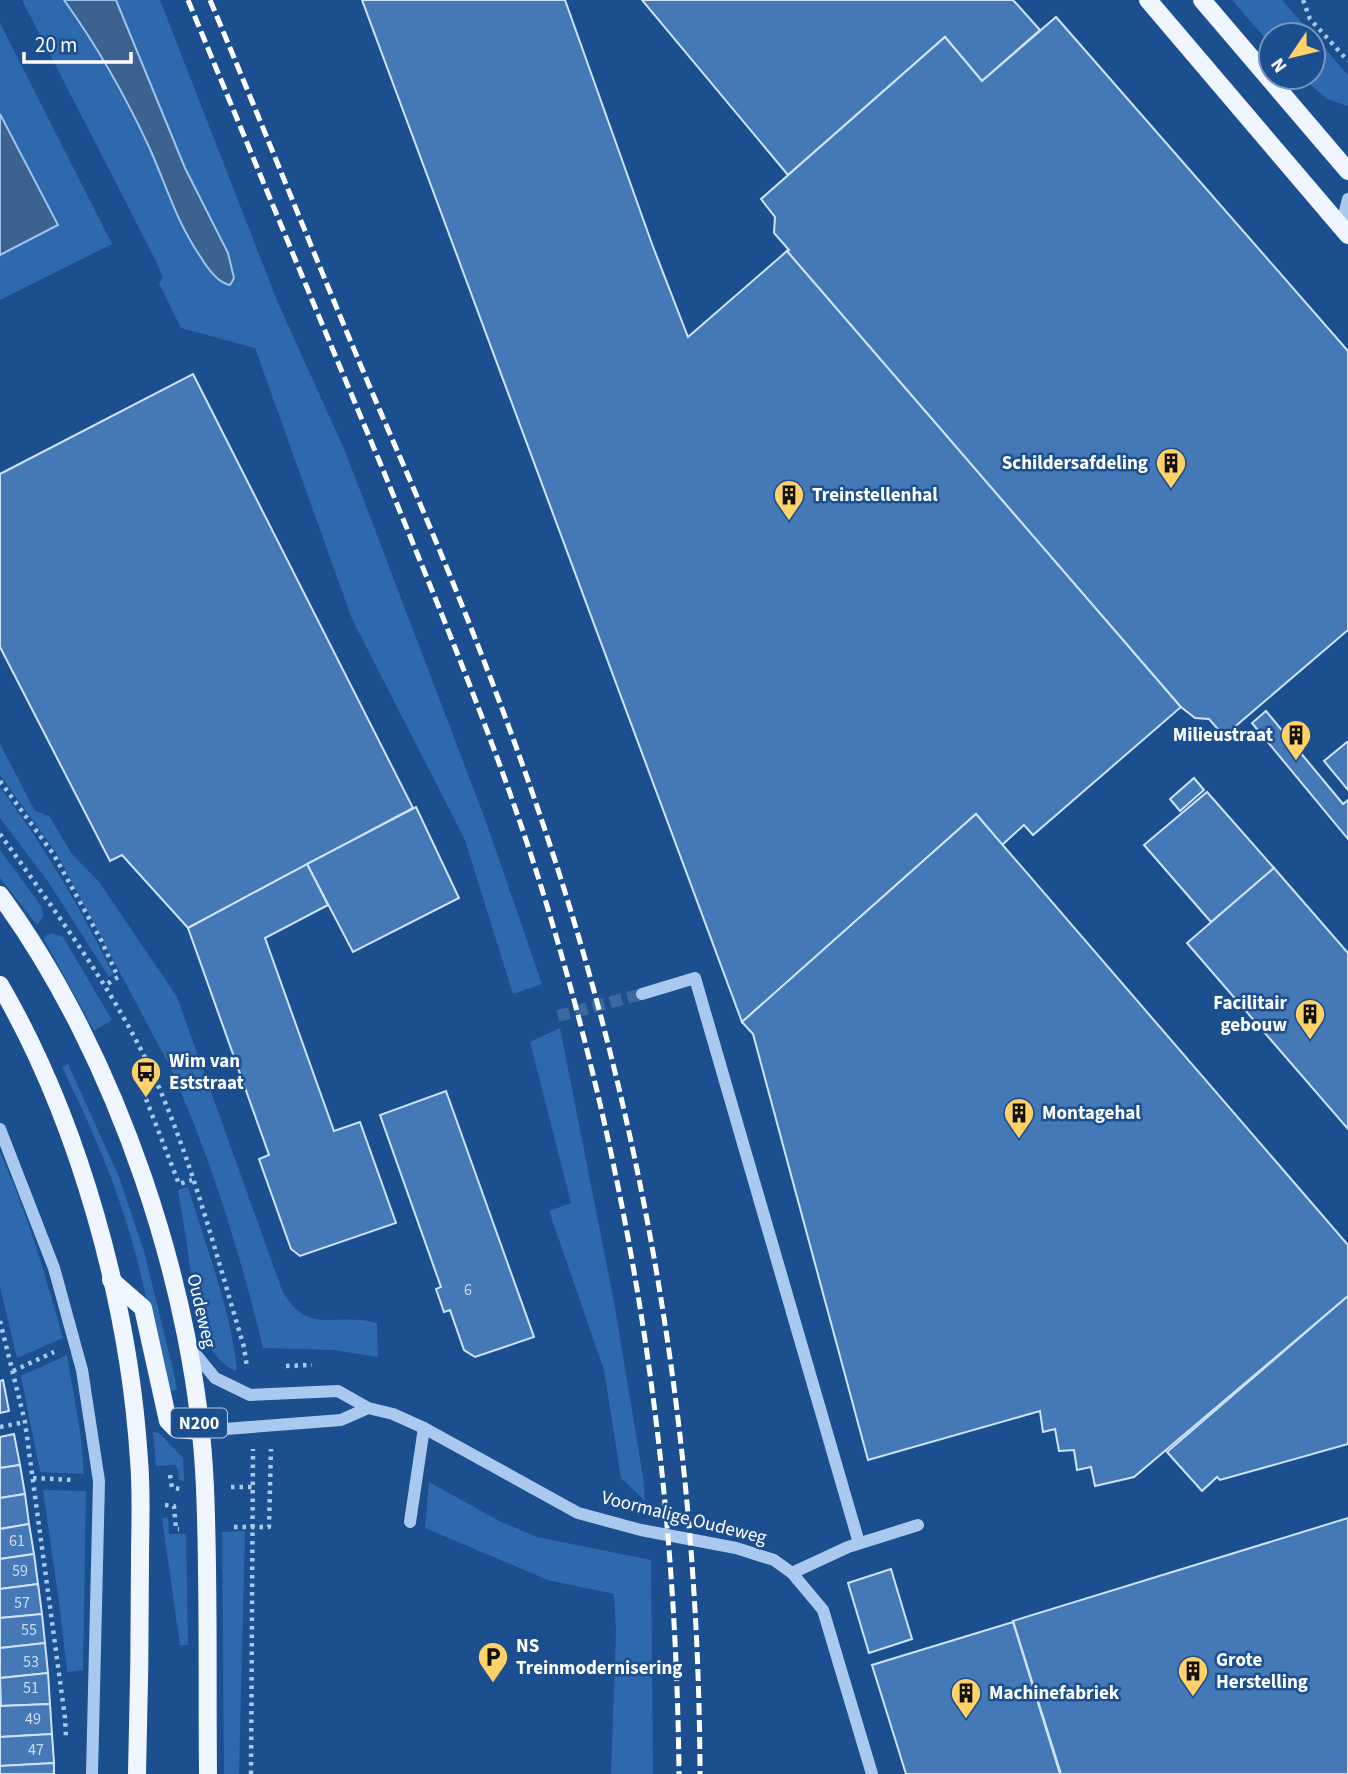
<svg xmlns="http://www.w3.org/2000/svg" width="1348" height="1774" font-family="'Source Sans 3',sans-serif">
<style>
.green{fill:#2e69ad}
.water{fill:#3c6290;stroke:#9cc4f0;stroke-width:2}
.building{fill:#4478b7;stroke:#cfe3fa;stroke-width:2}
.lines{fill:none;stroke-linecap:round;stroke-linejoin:round}
.minor-tunnel{stroke:#3d69a0;stroke-width:12;stroke-dasharray:12 6;stroke-linecap:butt}
.path{stroke:#a9c9ee;stroke-width:4.5;stroke-dasharray:3.5 5;stroke-linecap:butt}
.minor{stroke:#a9c9ee;stroke-width:12}
.major{stroke:#f0f6ff;stroke-width:18}
.rail{stroke:#fff;stroke-width:5;stroke-dasharray:12 5;stroke-linecap:butt}
.labels{text-anchor:middle;dominant-baseline:central;stroke-width:5;stroke-linejoin:round;paint-order:stroke}
.number-label{font-size:16px;fill:#d0dded}
.shield{fill:#1b4f8f;stroke:#bbcadd;stroke-width:2}
.shield-label{font-size:18px;font-weight:bold;fill:#fff}
.poi-label{font-size:19px;font-weight:bold;fill:#fff;stroke:#1b4f8f;text-anchor:start}
.street-label{font-size:19px;fill:#fff;stroke:#1b4f8f}
</style>
<rect width="100%" height="100%" fill="#1b4f8f"/>
<g class="green">
<polygon points="22,0 160,0 278,303 345,451 485,819 542,984 513,994 465,840 352,619 255,348 181,328 159,283 163,278 156,261"/>
<polygon points="1232,0 1282,0 1348,75 1348,106 1327,99 1301,77 1313,77 1313,35 1271,35 1271,45"/>
<polygon points="0,23 112,244 0,300 0,255 58,225 0,114"/>
<path d="M0,744L35,811L49,816L72,854L100,883L177,997L282,1290C308,1338 336,1311 377,1323L378,1357L334,1350L263,1348C240,1252 210,1156 169,1065L57,854L0,775Z"/>
<path d="M0,787C44,846 81,908 113,974L109,977L49,883L0,818Z"/>
<polygon points="0,850 42,907 43,916 37,925 0,878"/>
<polygon points="51,933 63,937 112,1020 94,1031 44,939 45,936"/>
<polygon points="560,1028 614,1302 643,1477 645,1501 621,1478 604,1370 549,1211 571,1203 530,1042"/>
<path d="M68,1064L119,1177L144,1251L175,1378L177,1390L170,1391C152,1344 147,1290 132,1241C115,1181 90,1124 62,1067Z"/>
<path d="M0,1152C27,1212 45,1274 63,1338L17,1358L0,1287Z"/>
<path d="M188,1187C206,1247 230,1307 237,1369L235,1371C196,1351 195,1297 189,1260C186,1237 182,1213 178,1190Z"/>
<polygon points="67,1355 81,1437 84,1474 40,1472 21,1376"/>
<polygon points="153,1432 159,1433 183,1458 184,1481 179,1480 178,1469 175,1465 156,1466"/>
<polygon points="429,1482 499,1521 537,1537 651,1560 653,1774 611,1774 616,1630 614,1594 548,1580 425,1528"/>
<polygon points="43,1490 86,1491 83,1670 67,1672 60,1609"/>
<polygon points="162,1518 168,1518 169,1534 186,1534 188,1645 180,1645"/>
<polygon points="245,1531 239,1774 224,1774 222,1532"/>
</g>
<g class="water">
<path d="M64,0H116L185,168L228,253L234,278L230,285C218,283 206,266 200,256C177,223 166,185 150,149C126,97 97,46 64,0Z"/>
<polygon points="0,114 58,225 0,255"/>
</g>
<g class="building">
<polygon points="362,0 565,0 652,244 688,337 787,251 1181,707 1033,835 1024,825 1002,845 976,814 742,1022"/>
<polygon points="642,0 1013,0 1040,30 982,81 945,37 788,175"/>
<polygon points="1056,17 1348,351 1348,630 1224,736 1209,719 1195,718 1181,707 787,251 789,250 774,233 775,217 761,199 945,37 982,81"/>
<polygon points="193,374 413,808 188,928 122,855 110,861 0,647 0,474"/>
<polygon points="1266,711 1343,804 1348,800 1348,839 1252,723"/>
<polygon points="1347,742 1348,744 1348,790 1324,761"/>
<polygon points="1194,778 1204,790 1180,811 1170,799"/>
<polygon points="1207,792 1274,868 1211,922 1144,845"/>
<polygon points="416,807 459,898 353,952 307,864"/>
<polygon points="976,814 1348,1245 1348,1296 1134,1477 1095,1486 1091,1467 1077,1470 1074,1450 1059,1451 1055,1429 1043,1432 1040,1411 868,1460 753,1034 742,1022"/>
<polygon points="307,864 328,905 265,938 334,1131 360,1122 396,1223 300,1256 291,1249 259,1159 269,1155 188,928"/>
<polygon points="1274,868 1348,953 1348,1129 1187,943"/>
<polygon points="446,1091 534,1337 475,1357 464,1350 450,1310 444,1312 436,1289 441,1287 380,1115"/>
<polygon points="1348,1296 1348,1444 1220,1480 1217,1477 1202,1491 1167,1452"/>
<polygon points="3,1380 9,1411 0,1413 0,1381"/>
<polygon points="14,1434 20,1465 0,1468 0,1437"/>
<polygon points="20,1465 25,1494 0,1498 0,1468"/>
<polygon points="25,1494 29,1524 0,1529 0,1498"/>
<polygon points="1348,1518 1348,1774 1061,1774 1013,1621"/>
<polygon points="29,1524 34,1554 0,1559 0,1529"/>
<polygon points="34,1554 38,1584 0,1589 0,1559"/>
<polygon points="891,1569 912,1639 869,1653 848,1583"/>
<polygon points="38,1584 42,1614 0,1618 0,1589"/>
<polygon points="42,1614 45,1643 0,1648 0,1618"/>
<polygon points="1013,1622 1060,1774 906,1774 872,1665"/>
<polygon points="45,1643 48,1673 0,1678 0,1648"/>
<polygon points="48,1673 50,1704 1,1706 0,1678"/>
<polygon points="50,1704 52,1734 0,1737 0,1706"/>
<polygon points="52,1734 54,1763 0,1766 0,1737"/>
<polygon points="54,1763 54,1774 0,1774 0,1766"/>
</g>
<g class="lines">
<polyline class="minor-tunnel" points="558,1016 642,994"/>
<g class="path">
<polyline points="1303,0 1310,19 1348,61"/>
<polyline points="0,781 54,855 101,940 118,977 104,986"/>
<path d="M0,834C57,914 121,999 160,1090C195,1172 218,1261 244,1347L247,1368"/>
<polyline points="146,1099 179,1184 192,1180"/>
<polyline points="0,1321 25,1422 65,1718 66,1738"/>
<polyline points="286,1366 312,1365"/>
<polyline points="13,1371 54,1352"/>
<polyline points="0,1427 25,1422"/>
<polyline points="170,1475 172,1488 181,1489"/>
<polyline points="33,1478 74,1480"/>
<polyline points="231,1487 253,1487"/>
<polyline points="165,1505 174,1506 176,1529 179,1529"/>
<polyline points="234,1527 269,1527 271,1449"/>
<polyline points="251,1774 253,1449"/>
</g>
<g class="minor">
<polyline points="1348,227 1341,227 1348,199"/>
<polyline points="642,994 695,978 859,1543"/>
<polyline points="0,1129 54,1268 82,1370 99,1481 92,1774"/>
<polyline points="189,1346 215,1378 250,1395 338,1391 368,1408 393,1414 424,1428 578,1513 641,1530 736,1548 774,1560 792,1573 823,1610 872,1774"/>
<polyline points="200,1431 341,1420 368,1408"/>
<polyline points="410,1522 424,1428"/>
<polyline points="792,1573 848,1547 918,1525"/>
</g>
<g class="major">
<polyline points="1148,0 1348,235"/>
<polyline points="1202,0 1348,171"/>
<path d="M0,895C116,1053 197,1292 205,1488C209,1583 207,1679 208,1774"/>
<path d="M0,985C79,1121 129,1303 139,1460C142,1494 140,1528 140,1561C140,1632 139,1703 137,1774"/>
<polyline points="111,1280 143,1308 168,1421 176,1429 200,1431"/>
</g>
<g class="rail">
<path d="M188,0C252,155 316,310 381,465C442,615 505,764 551,919C635,1201 676,1480 679,1774"/>
<path d="M210,0C274,152 334,306 400,457C475,630 544,808 594,991C664,1246 699,1509 700,1774"/>
</g>
</g>
<defs>
<g id="building-pin" transform="scale(1.575)"><path d="M0 17L-7.5 6A9.5 9.5 0 1 1 7.5 6Z" fill="#ffd166" stroke="#1b4f8f"/><path d="M-4-6H4V6H1V3H-1V6H-4ZM-2.5-4.3h1.7v1.8h-1.7ZM.8-4.3h1.7v1.8H.8ZM-2.5-1h1.7V.8h-1.7ZM.8-1h1.7V.8H.8Z" fill="#111"/></g>
<g id="bus-pin" transform="scale(1.575)"><path d="M0 17L-7.5 6A9.5 9.5 0 1 1 7.5 6Z" fill="#ffd166" stroke="#1b4f8f"/><path d="M-5-6H5V4H4V6H2V4H-2V6H-4V4H-5ZM-3.5-4V0h7V-4ZM-3.5 1.2v1.5H-2V1.2ZM2 1.2v1.5H3.5V1.2Z" fill="#111"/></g>
<g id="parking-pin" transform="scale(1.575)"><path d="M0 17L-7.5 6A9.5 9.5 0 1 1 7.5 6Z" fill="#ffd166" stroke="#1b4f8f"/><path d="M-3.5-5.5H1a3.5 3.5 0 0 1 0 7H-1V5.5H-3.5ZM-1-3.4V-.6H.8a1.4 1.4 0 0 0 0-2.8Z" fill="#111"/></g>
</defs>
<g fill-rule="evenodd">
<use href="#building-pin" x="1171" y="463"/>
<use href="#building-pin" x="789" y="495"/>
<use href="#building-pin" x="1296" y="735"/>
<use href="#building-pin" x="1310" y="1014"/>
<use href="#bus-pin" x="146" y="1072"/>
<use href="#building-pin" x="1019" y="1113"/>
<use href="#parking-pin" x="493" y="1657"/>
<use href="#building-pin" x="1193" y="1671"/>
<use href="#building-pin" x="966" y="1693"/>
</g>
<g class="labels">
<g class="number-label">
<text x="468" y="1290">6</text>
<text x="17" y="1541">61</text>
<text x="20" y="1571">59</text>
<text x="22" y="1603">57</text>
<text x="29" y="1630">55</text>
<text x="31" y="1662">53</text>
<text x="31" y="1688">51</text>
<text x="33" y="1719">49</text>
<text x="36" y="1750">47</text>
</g>
<rect class="shield" x="171" y="1408.5" width="56" height="29" rx="5"/>
<g class="shield-label">
<text x="199" y="1423">N200</text>
</g>
<g class="poi-label">
<text x="1148" y="463" text-anchor="end">Schildersafdeling</text>
<text x="812" y="495">Treinstellenhal</text>
<text x="1273" y="735" text-anchor="end">Milieustraat</text>
<text x="1287" y="1003" text-anchor="end">Facilitair<tspan x="1287" dy="22">gebouw</tspan></text>
<text x="169" y="1061">Wim van<tspan x="169" dy="22">Eststraat</tspan></text>
<text x="1042" y="1113">Montagehal</text>
<text x="516" y="1646">NS<tspan x="516" dy="22">Treinmodernisering</tspan></text>
<text x="1216" y="1660">Grote<tspan x="1216" dy="22">Herstelling</tspan></text>
<text x="989" y="1693">Machinefabriek</text>
</g>
<g class="street-label">
<text transform="translate(201 1311) rotate(77)">Oudeweg</text>
<text transform="translate(684 1518) rotate(14)">Voormalige Oudeweg</text>
</g>
</g>
<g transform="translate(1292 56) rotate(235)"><circle r="33" fill="#1b4f8f" stroke="#7695bc" stroke-width="2"/>
<path d="M0-5L12 26L0 18L-12 26Z" fill="#ffd166"/>
<text y="-10" font-size="19" font-weight="bold" text-anchor="middle" fill="#ffffff">N</text>
</g>
<path d="M24 52v10h107v-10" fill="none" stroke="#ffffff" stroke-width="3.5"/>
<text x="35" y="52" font-size="21" fill="#ffffff" stroke="#1b4f8f" stroke-width="5" paint-order="stroke">20 m</text>
</svg>
